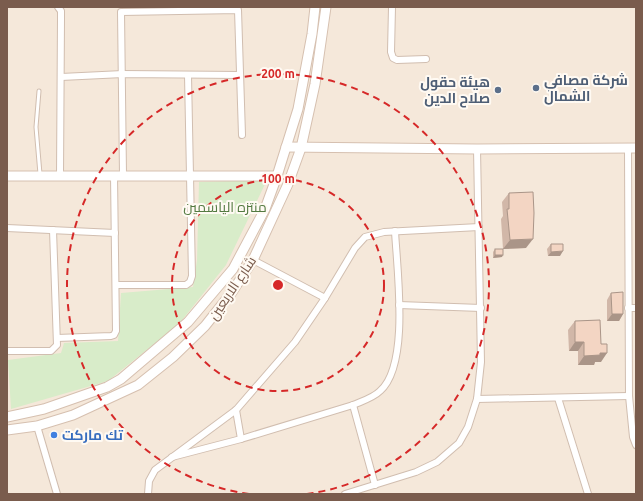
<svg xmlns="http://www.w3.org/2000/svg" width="643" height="501" font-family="Ubuntu,Cairo,sans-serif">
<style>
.residential{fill:#f5e8da}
.green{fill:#d8ecc9}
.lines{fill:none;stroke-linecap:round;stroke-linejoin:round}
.lane-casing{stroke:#d1beb0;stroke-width:5}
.street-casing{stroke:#d1beb0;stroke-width:8}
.secondary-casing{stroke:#d6c0b0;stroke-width:11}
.lane{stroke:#fff;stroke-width:3}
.street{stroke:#fff;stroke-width:6}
.secondary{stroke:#fff;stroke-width:9}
.wall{fill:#d1b7a8}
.shaded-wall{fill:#aa9588}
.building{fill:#f3d5c3;stroke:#aa9588}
.ring{fill:none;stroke:#d62828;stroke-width:2;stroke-dasharray:7 5}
.service-dot{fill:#5c6f8a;stroke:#fffaf3;stroke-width:1.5}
.shop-dot{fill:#3f7fe0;stroke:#fffaf3;stroke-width:1.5}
.labels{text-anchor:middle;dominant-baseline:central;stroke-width:4;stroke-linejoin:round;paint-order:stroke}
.service-label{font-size:14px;font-weight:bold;fill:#4e5e75;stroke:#fffaf3;text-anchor:start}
.park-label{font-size:14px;fill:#537a41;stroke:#fffaf3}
.street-label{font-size:14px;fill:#7a5c4d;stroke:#fffaf3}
.shop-label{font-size:14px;font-weight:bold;fill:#366cbe;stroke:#fffaf3;text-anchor:start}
.centre{fill:#d62828;stroke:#fffaf3;stroke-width:2}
.ring-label{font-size:12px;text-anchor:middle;font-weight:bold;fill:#d62828;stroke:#fffaf3;stroke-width:4;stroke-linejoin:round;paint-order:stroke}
</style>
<rect width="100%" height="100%" fill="#fdf6ec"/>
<rect class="residential" x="7" y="7" width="629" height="487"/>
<polygon class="green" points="267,180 226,265 179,324 108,381 11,409 8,360 61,353 64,343 118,341 121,293 193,287 197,260 199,182"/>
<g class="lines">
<g class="lane-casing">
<polyline id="lane" points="39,91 36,127 40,174"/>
</g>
<g class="street-casing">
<g id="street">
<polyline points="58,7 61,11 61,18 60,176"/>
<polyline points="392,7 391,52 393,58 397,60 426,59"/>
<polyline points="61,77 123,74 240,75"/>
<polyline points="628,148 629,396 633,437 636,445"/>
<polyline points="123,175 121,12 238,10 242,135"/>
<polyline points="7,228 115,233"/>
<polyline points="253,260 325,298"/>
<polyline points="116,285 186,285 190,282 192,276 188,75"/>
<polyline points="399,305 481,308"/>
<polyline points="628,308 636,308"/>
<polyline points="57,338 111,336 114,335 116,331 114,175"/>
<polyline points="7,351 51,351 57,345 53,230"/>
<polyline points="558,398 588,494"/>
<polyline points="477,399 629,396"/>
<polyline points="353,405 375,485"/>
<polyline points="236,410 241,439"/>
<polyline points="37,426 57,494"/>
<path d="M172,457L241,439L353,405C362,401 373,398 380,391C410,365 397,270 395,231"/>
<polyline points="148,494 149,481 155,470 236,410 295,342 325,298 355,248 365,237 384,232 479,227"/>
<polyline points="345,494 416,472 437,462 459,443 468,427 477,399 481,362 477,149"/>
</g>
</g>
<g class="secondary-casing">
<g id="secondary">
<polyline points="286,147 477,149 636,148"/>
<polyline points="7,176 277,176"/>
<polyline points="7,417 44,409 107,387 121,379 188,322 233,269 265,209 277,176 298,109 312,34 315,7"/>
<polyline points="7,430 37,426 73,415 138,385 173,357 205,326 232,292 253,260 288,184 301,148 315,84 326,7"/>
</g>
</g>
<use href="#lane" class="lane"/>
<use href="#street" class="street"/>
<use href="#secondary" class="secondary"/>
</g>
<g class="wall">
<polygon points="509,193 526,248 503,249 501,219 503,216 502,202"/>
<polygon points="551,244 560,256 548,256 547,249"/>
<polygon points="495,249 502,257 493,258 493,252"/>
<polygon points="611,293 623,314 619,321 607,321 607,300"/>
<polygon points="575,321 601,362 595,362 594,365 578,365 578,351 569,351 568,330"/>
</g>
<g class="shaded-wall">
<polygon points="533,239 526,248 503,249 510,240"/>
<polygon points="563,251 560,256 548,256 551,252"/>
<polygon points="495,255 503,255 502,257 493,258"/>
<polygon points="612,314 623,314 619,321 607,321"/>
<polygon points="575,342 584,342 578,351 569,351"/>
<polygon points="600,353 607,353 601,362 595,362 594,365 578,365 584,356"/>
</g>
<g class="building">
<polygon points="533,192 534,213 533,239 510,240 507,209 509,209 509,193"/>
<polygon points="551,244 563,244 563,251 551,252"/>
<rect x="495" y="249" width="8" height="6"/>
<polygon points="623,292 623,314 612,314 611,293"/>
<polygon points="600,320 601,344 607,344 607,353 600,353 600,355 584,356 584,342 575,342 575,321"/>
</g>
<g class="ring">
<circle cx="278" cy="285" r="106"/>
<path d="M249 494A211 211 0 1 1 307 494"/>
</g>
<g class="service-dot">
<circle cx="536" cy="88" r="4"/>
<circle cx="498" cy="90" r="4"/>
</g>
<circle class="shop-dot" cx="54" cy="435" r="4"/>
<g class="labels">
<g class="service-label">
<text x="544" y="80">شركة مصافي<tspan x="544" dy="16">الشمال</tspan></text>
<text x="490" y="82" text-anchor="end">هيئة حقول<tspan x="490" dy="16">صلاح الدين</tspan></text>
</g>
<g class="park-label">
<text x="225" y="207">منتزه الياسمين</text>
</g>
<g class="street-label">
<text transform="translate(232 288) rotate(-56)">شارع الاربعين</text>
</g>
<g class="shop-label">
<text x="62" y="435">تك ماركت</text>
</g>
</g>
<circle cx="278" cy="285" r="6" class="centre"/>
<g class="ring-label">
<text x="278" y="78">200 m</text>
<text x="278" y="183">100 m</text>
</g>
<rect width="643" height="501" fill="none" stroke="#7a5c4d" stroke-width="16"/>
</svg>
